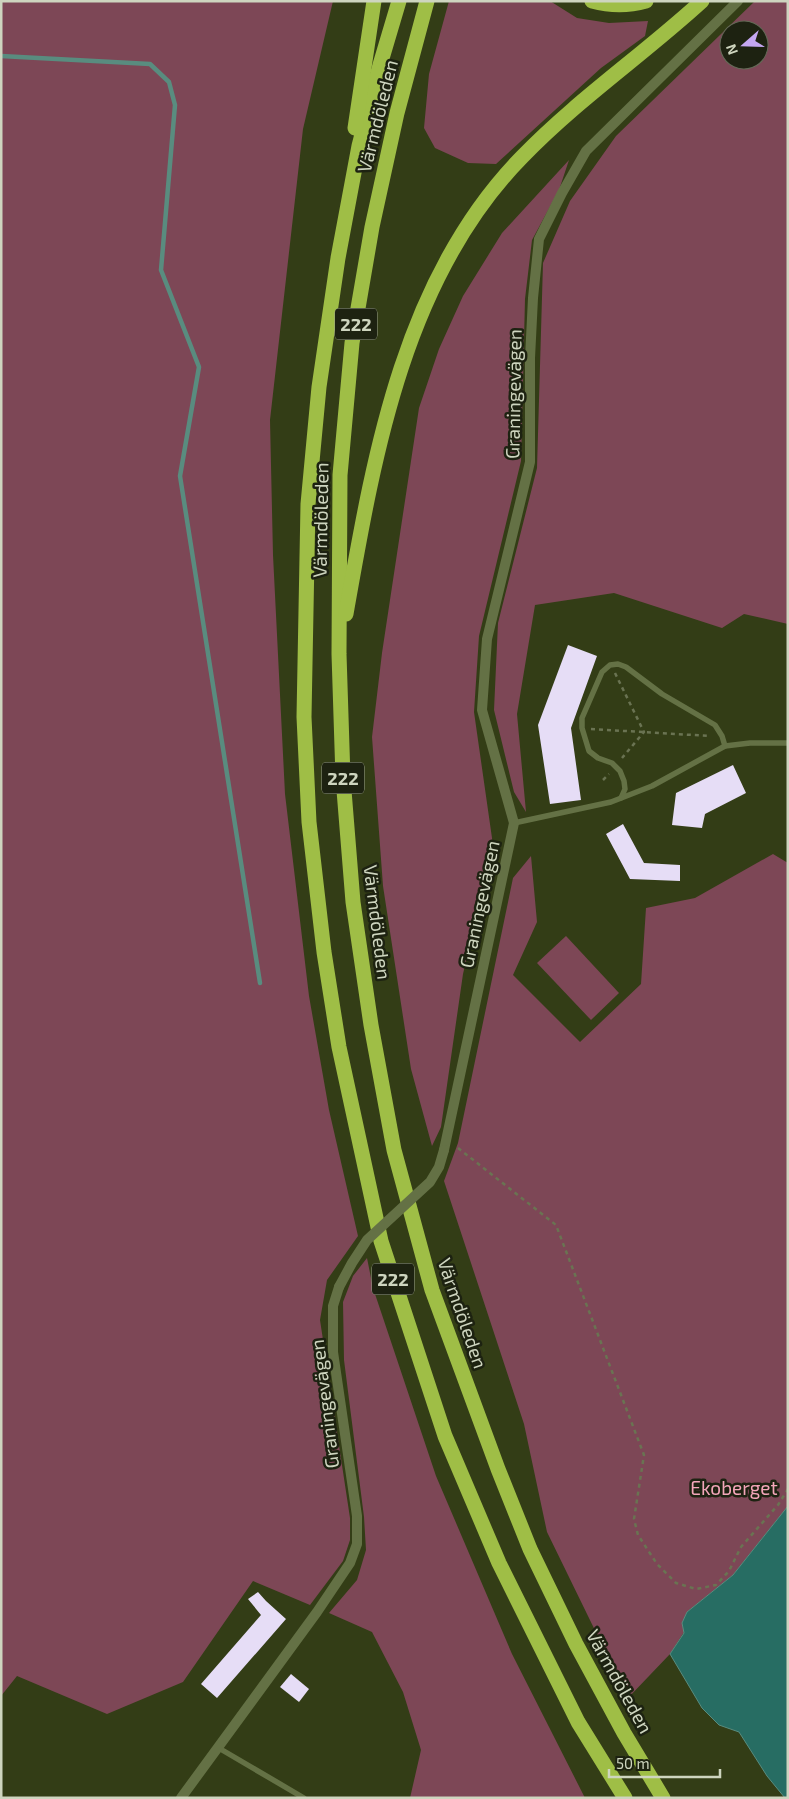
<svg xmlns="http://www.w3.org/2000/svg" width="789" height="1799" font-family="'Exo 2',sans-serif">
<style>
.green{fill:#7d4756;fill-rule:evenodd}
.water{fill:#276d63;stroke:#598c7f}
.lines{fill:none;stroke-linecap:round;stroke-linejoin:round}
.stream{stroke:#598c7f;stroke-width:4.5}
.building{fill:#e6ddf6}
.path{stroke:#6a7352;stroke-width:2.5;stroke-dasharray:4 4;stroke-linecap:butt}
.lane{stroke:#647145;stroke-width:5.5}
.street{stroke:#647145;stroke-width:10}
.highway{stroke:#9fbe46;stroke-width:15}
.street-bridge{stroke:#647145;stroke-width:10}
.labels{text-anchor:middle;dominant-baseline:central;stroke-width:5;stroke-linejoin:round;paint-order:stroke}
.shield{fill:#1d2211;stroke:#999f8b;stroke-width:1}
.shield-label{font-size:18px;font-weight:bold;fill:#ced5bf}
.street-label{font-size:19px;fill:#ced5bf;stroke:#1d2211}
.park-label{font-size:19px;fill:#f4a6ba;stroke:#1d2211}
</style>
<rect width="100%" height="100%" fill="#333d16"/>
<g class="green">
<polygon points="1,1 333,1 303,129 270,420 273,555 285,794 309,996 329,1110 358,1236 327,1280 320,1320 350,1518 350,1540 343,1561 310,1605 253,1581 183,1682 107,1714 17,1676 1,1696"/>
<polygon points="449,1 550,1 577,18 609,23 648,21 645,36 601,68 496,164 468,163 435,148 424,128 429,74"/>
<path d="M755,1H788V624L744,614L722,628L614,593L535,605L517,714L526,812L514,792L494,710L498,623L537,468L543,263L570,201L616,136ZM729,30H759V60H729Z"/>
<polygon points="569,160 559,190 532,240 525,299 521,461 479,636 474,712 493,845 463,974 441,1127 432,1146 411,1069 383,886 372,737 382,653 419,408 439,349 463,296 502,233"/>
<polygon points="773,854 788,863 788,1506 733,1575 687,1612 684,1632 670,1654 628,1698 547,1532 524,1424 444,1181 458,1143 513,878 531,856 537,922 513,975 580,1042 641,984 646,908 695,898"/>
<polygon points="566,936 619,993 591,1020 537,963"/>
<polygon points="367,1258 373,1288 436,1476 512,1654 585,1798 410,1798 421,1750 403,1692 372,1632 329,1613 357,1580 366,1550 364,1517 344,1360 343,1302 353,1276"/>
</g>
<polygon class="water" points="788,1506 788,1798 785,1798 767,1776 739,1732 719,1725 702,1708 670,1654 684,1633 682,1623 687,1612 733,1575"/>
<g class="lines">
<polyline class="stream" points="1,56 150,64 169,82 175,105 161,270 199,367 180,476 260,983"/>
</g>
<g class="building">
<polygon points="568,645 597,656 571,728 581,800 550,804 538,725"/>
<polygon points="733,765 746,793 705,814 702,828 672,825 676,793"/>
<polygon points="623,824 644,863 680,865 680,881 630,879 606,834"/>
<polygon points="258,1592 266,1601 286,1619 217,1698 201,1684 261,1615 248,1599"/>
<polygon points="291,1674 309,1689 299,1702 280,1687"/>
</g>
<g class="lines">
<g class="path">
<polyline points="615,673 644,732 622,758"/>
<polyline points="591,729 710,736"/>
<polyline points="603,780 609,774"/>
<polyline points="458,1148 556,1225 644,1455 634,1519 638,1535 657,1564 676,1583 696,1589 716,1585 729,1571 741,1547 778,1505 788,1489"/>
</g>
<g class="lane">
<polyline points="621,798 625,789 624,781 620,771 612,763 598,758 589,751 582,728 582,718 602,672 610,665 618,664 626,667 662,694 715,725 722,736 725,746"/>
<polyline points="514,823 611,802 652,786 725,746 750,743 788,743"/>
<polyline points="217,1747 304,1798"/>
</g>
<g class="street">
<polyline points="444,1150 514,823 482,710 487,639 530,462 530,358 533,298 539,239 562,193 586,151 738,1"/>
<polyline points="181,1798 317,1612 350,1563 357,1544 357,1516 333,1352 333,1306 339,1287"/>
</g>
<g class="highway">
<polyline points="399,1 380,65 359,146 338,258 319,387 308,504 304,717 309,822 324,952 339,1047 381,1241 445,1436 499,1563 578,1722 625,1798"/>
<polyline points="427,1 397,113 372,227 352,343 340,475 339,654 343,778 353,902 371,1025 394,1150 432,1290 498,1469 530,1549 576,1644 624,1733 663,1798"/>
<path d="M592,1C611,6 628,6 646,1"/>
<polyline points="355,128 374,1"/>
<path d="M346,614C374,455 404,277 522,157C577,100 643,55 702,1"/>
</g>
<polyline class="street-bridge" points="339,1287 352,1263 367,1240 430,1182 439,1167 444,1150"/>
</g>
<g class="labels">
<g class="shield">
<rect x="335" y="308.5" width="42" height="31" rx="4"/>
<rect x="322" y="762.5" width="42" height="31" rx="4"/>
<rect x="372" y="1263.5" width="42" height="31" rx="4"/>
</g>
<g class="shield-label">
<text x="356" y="324">222</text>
<text x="343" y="778">222</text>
<text x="393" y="1279">222</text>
</g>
<g class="street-label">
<text transform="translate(377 116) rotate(-76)">Värmdöleden</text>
<text transform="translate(513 394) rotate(-89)">Graningevägen</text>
<text transform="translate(320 520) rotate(-89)">Värmdöleden</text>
<text transform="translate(479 904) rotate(-78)">Graningevägen</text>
<text transform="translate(378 922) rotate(83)">Värmdöleden</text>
<text transform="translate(463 1313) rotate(71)">Värmdöleden</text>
<text transform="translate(324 1404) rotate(-97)">Graningevägen</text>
<text transform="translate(620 1681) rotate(61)">Värmdöleden</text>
</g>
<g class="park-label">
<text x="734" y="1487">Ekoberget</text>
</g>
</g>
<rect width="789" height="1799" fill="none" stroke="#ced5bf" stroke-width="5"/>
<g transform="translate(744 45) rotate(250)"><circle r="24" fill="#1d2211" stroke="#646a57"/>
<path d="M0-4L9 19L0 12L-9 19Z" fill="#c4a7f1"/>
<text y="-8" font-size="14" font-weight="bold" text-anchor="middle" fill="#ced5bf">N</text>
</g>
<path d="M609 1769v8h111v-8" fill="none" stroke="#ced5bf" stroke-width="2.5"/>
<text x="616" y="1769" font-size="15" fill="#ced5bf" stroke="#1d2211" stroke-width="4" paint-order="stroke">50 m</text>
</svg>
